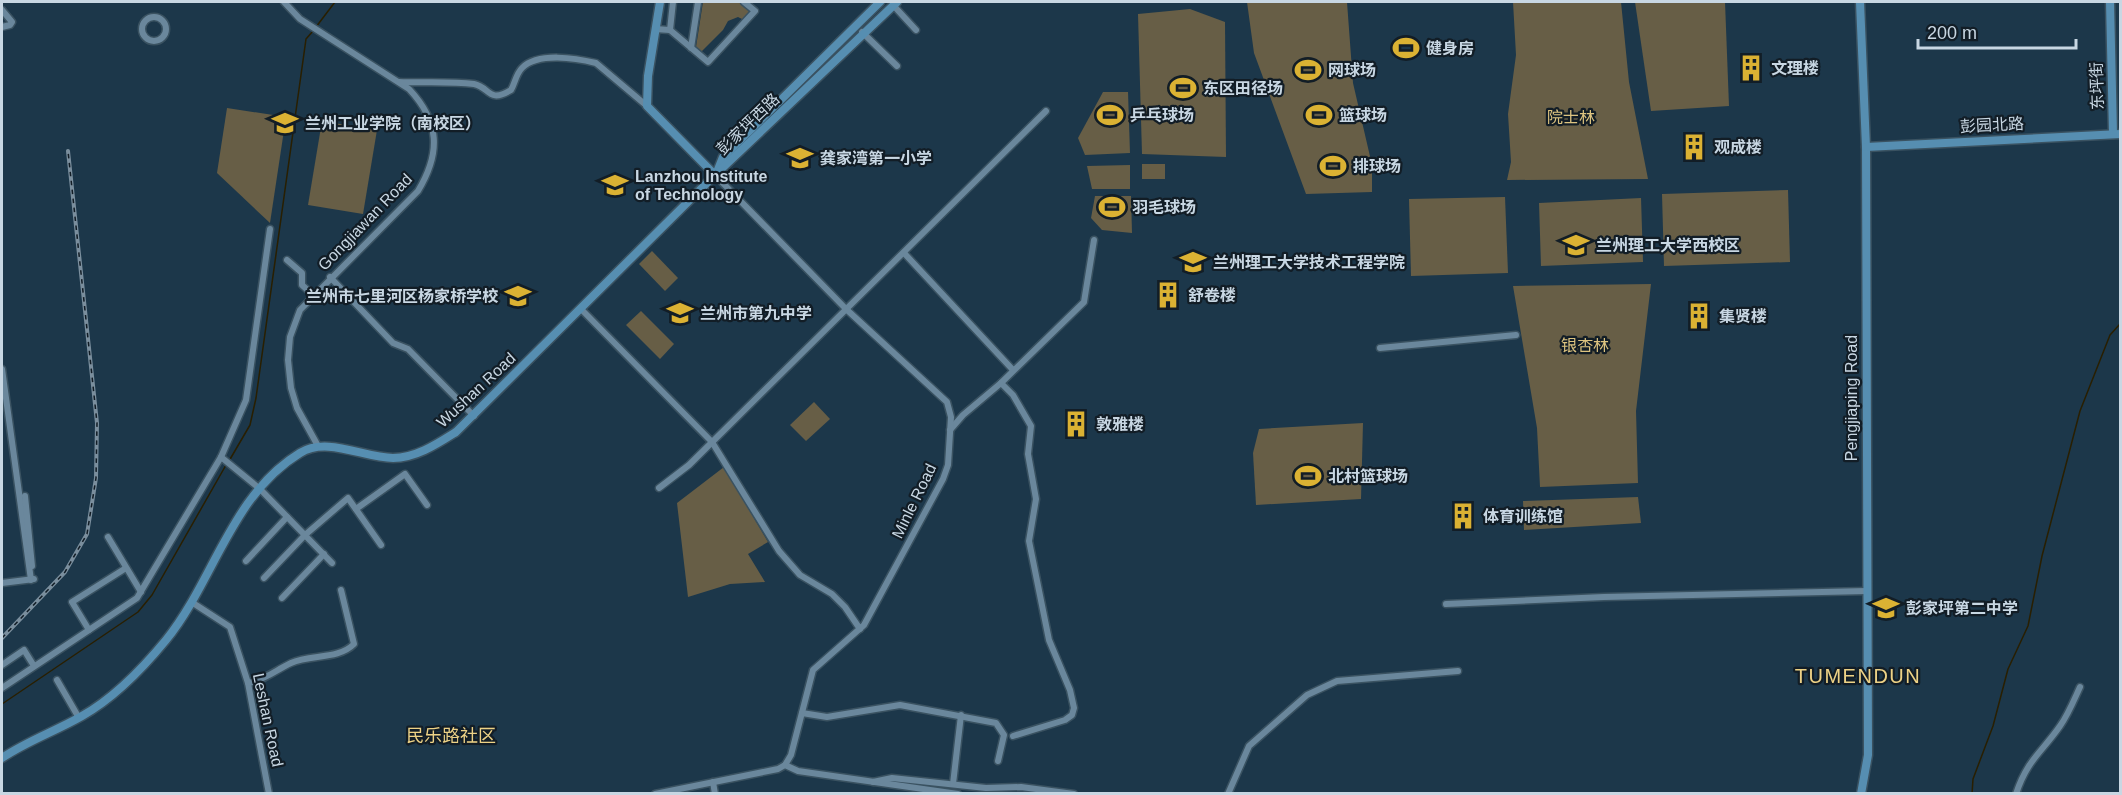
<svg xmlns="http://www.w3.org/2000/svg" width="2122" height="795" font-family="Helvetica,'Noto Sans SC',sans-serif">
<style>
.green{fill:#675e46}
.lines{fill:none;stroke-linecap:round;stroke-linejoin:round}
.stream{stroke:#291f01;stroke-width:1.5}
.street-casing{stroke:#3a5261;stroke-width:9}
.secondary-casing{stroke:#3a5261;stroke-width:11}
.street{stroke:#6a879c;stroke-width:6}
.secondary{stroke:#568eb1;stroke-width:8}
.rail-casing{stroke:#7a8e9d;stroke-width:4}
.rail{stroke:#121d26;stroke-width:1.5;stroke-dasharray:4.5;stroke-linecap:butt}
.labels{text-anchor:middle;dominant-baseline:central;stroke-width:4.5;stroke-linejoin:round;paint-order:stroke}
.poi-label{font-size:16px;font-weight:bold;fill:#c8d7e3;stroke:#121d26;text-anchor:start}
.street-label{font-size:16px;fill:#c8d7e3;stroke:#121d26}
.park-label{font-size:16px;fill:#ddc480;stroke:#121d26}
.neighbourhood-label{font-size:18px;fill:#edd286;stroke:#121d26}
.quarter-label{font-size:20px;letter-spacing:1.5px;fill:#edd286;stroke:#121d26}
</style>
<rect width="100%" height="100%" fill="#1c374a"/>
<g class="green">
<polygon points="703,2 741,2 752,11 744,20 738,17 728,21 723,30 701,52 696,47"/>
<polygon points="1247,2 1347,2 1353,83 1372,165 1372,192 1306,194 1254,53"/>
<polygon points="1513,2 1621,2 1629,82 1648,179 1507,180 1511,162 1508,114 1516,55"/>
<polygon points="1635,2 1725,2 1729,106 1651,111"/>
<polygon points="1190,9 1225,22 1226,157 1142,154 1138,14"/>
<polygon points="1103,92 1128,92 1130,153 1085,155 1078,138"/>
<polygon points="227,108 286,117 270,223 217,173"/>
<polygon points="322,121 377,130 363,214 308,205"/>
<rect x="1142" y="164" width="23" height="15"/>
<polygon points="1130,165 1130,189 1092,189 1087,166"/>
<polygon points="1788,190 1790,262 1664,266 1662,194"/>
<polygon points="1095,196 1131,196 1132,233 1102,230 1091,218"/>
<polygon points="1505,197 1508,273 1411,276 1409,199"/>
<polygon points="1641,198 1643,262 1541,266 1539,203"/>
<polygon points="652,251 678,278 665,291 639,264"/>
<polygon points="1651,284 1636,411 1638,483 1540,487 1537,428 1513,286"/>
<polygon points="641,311 674,344 660,359 626,325"/>
<polygon points="814,402 830,419 806,441 790,425"/>
<polygon points="1363,423 1361,499 1256,505 1253,453 1259,429"/>
<polygon points="724,467 768,542 748,554 765,582 730,584 688,597 677,503"/>
<polygon points="1638,497 1641,523 1524,530 1523,501"/>
</g>
<g class="lines">
<g class="stream">
<polyline points="316,27 335,2"/>
<polyline points="229,461 250,425 256,398 306,39 313,31"/>
<polyline points="2,704 138,612 152,595 226,465"/>
<polyline points="1972,794 1973,779 1993,726 2008,669 2028,626 2042,556 2080,411 2110,335 2120,324"/>
</g>
<g class="street-casing">
<g id="street">
<path d="M284,2L300,19L409,89C440,122 441,153 418,191L300,310L290,337L288,360L291,388L297,408L318,446"/>
<polyline points="893,5 916,30"/>
<polyline points="2,10 12,22 10,25 2,27"/>
<circle cx="154" cy="29" r="12"/>
<polyline points="655,29 670,30 708,62 755,11 744,2"/>
<polyline points="670,30 673,2"/>
<polyline points="862,32 897,66"/>
<polyline points="691,48 698,2"/>
<path d="M399,82C423,83 450,81 474,84C490,87 488,104 511,90C515,83 516,74 522,68C538,52 576,58 596,63L647,106"/>
<polyline points="270,229 246,400 221,457 260,489 332,563"/>
<polyline points="904,253 1013,370"/>
<polyline points="287,260 302,273 302,285 312,294"/>
<polyline points="330,277 393,343 408,349 474,416"/>
<polyline points="581,309 712,442 779,551 800,575 832,594 845,607 860,629"/>
<polyline points="1380,348 1516,335"/>
<polyline points="2,369 31,580"/>
<polyline points="1001,383 1013,395 1031,426 1028,454 1036,499 1029,541 1049,640 1070,690 1074,708 1072,715 1065,720 1013,736"/>
<polyline points="950,430 963,415 1001,383 1084,302 1094,240"/>
<polyline points="659,488 689,465 1046,111"/>
<polyline points="25,496 32,566"/>
<polyline points="356,509 405,474 427,505"/>
<polyline points="108,537 141,592"/>
<polyline points="246,561 287,517"/>
<polyline points="264,578 305,535 348,498 381,545"/>
<polyline points="2,583 34,579"/>
<polyline points="282,598 324,554"/>
<polyline points="193,603 230,627 248,683 269,794"/>
<polyline points="1446,604 1604,597 1867,591"/>
<polyline points="89,630 72,602 126,568"/>
<polyline points="2,665 24,650 34,666"/>
<polyline points="57,680 79,718"/>
<path d="M248,683C265,680 276,670 291,663C311,654 338,660 354,644L341,590"/>
<polyline points="2,688 137,598 221,457"/>
<polyline points="802,713 827,717 900,705 996,723 1004,735 998,761"/>
<polyline points="785,765 798,771 958,794"/>
<polyline points="713,782 715,794"/>
<polyline points="873,782 892,778 986,788 1021,787 1074,794"/>
<polyline points="953,784 961,715"/>
<polyline points="655,794 778,769 785,765 791,755 813,670 864,625 943,479 948,465 951,417 947,402 846,309 715,175"/>
<polyline points="1228,794 1249,746 1307,695 1337,681 1458,671"/>
<path d="M2016,794C2027,760 2042,752 2060,726C2068,715 2074,700 2080,687"/>
</g>
</g>
<g class="secondary-casing">
<g id="secondary">
<polyline points="660,2 648,76 647,106 715,175"/>
<polyline points="1860,2 1866,147 1868,755 1861,794"/>
<polyline points="2110,2 2113,134"/>
<polyline points="1866,147 2120,134"/>
<polyline points="717,172 723,157 880,2"/>
<path d="M2,758C27,741 56,731 82,716C114,698 143,668 166,640C214,581 231,495 300,453C327,436 364,458 393,458C416,458 437,444 456,432L715,175L897,2"/>
</g>
</g>
<use href="#street" class="street"/>
<use href="#secondary" class="secondary"/>
<g class="rail-casing">
<polyline id="rail" points="2,638 65,572 87,534 96,478 97,423 68,151"/>
</g>
<use href="#rail" class="rail"/>
</g>
<defs>
<g id="stadium-bare" transform="scale(2.07)"><path d="M0-5a6.5 5 0 1 0 0 10a6.5 5 0 1 0 0-10ZM-3.5-1.8h7v3.6h-7Z" fill="#dbb233" stroke="#121d26" stroke-width="2.5" paint-order="stroke"/></g>
<g id="building-bare" transform="scale(2.07)"><path d="M-4-6H4V6H1V3H-1V6H-4ZM-2.5-4.3h1.7v1.8h-1.7ZM.8-4.3h1.7v1.8H.8ZM-2.5-1h1.7V.8h-1.7ZM.8-1h1.7V.8H.8Z" fill="#dbb233" stroke="#121d26" stroke-width="2.5" paint-order="stroke"/></g>
<g id="university-bare" transform="scale(2.07)"><path d="M0-5L7-2L0 1L-7-2ZM-4 1L0 2.5L4 1V4Q0 6-4 4Z" fill="#dbb233" stroke="#121d26" stroke-width="2.5" paint-order="stroke"/></g>
<g id="school-bare" transform="scale(2.07)"><path d="M0-5L7-2L0 1L-7-2ZM-4 1L0 2.5L4 1V4Q0 6-4 4Z" fill="#dbb233" stroke="#121d26" stroke-width="2.5" paint-order="stroke"/></g>
</defs>
<g fill-rule="evenodd">
<use href="#stadium-bare" x="1406" y="48"/>
<use href="#building-bare" x="1751" y="68"/>
<use href="#stadium-bare" x="1308" y="70"/>
<use href="#stadium-bare" x="1183" y="88"/>
<use href="#stadium-bare" x="1110" y="115"/>
<use href="#stadium-bare" x="1319" y="115"/>
<use href="#university-bare" x="285" y="123"/>
<use href="#building-bare" x="1694" y="147"/>
<use href="#school-bare" x="800" y="158"/>
<use href="#stadium-bare" x="1333" y="166"/>
<use href="#school-bare" x="615" y="185"/>
<use href="#stadium-bare" x="1112" y="207"/>
<use href="#university-bare" x="1576" y="245"/>
<use href="#university-bare" x="1193" y="262"/>
<use href="#building-bare" x="1168" y="295"/>
<use href="#school-bare" x="518" y="296"/>
<use href="#school-bare" x="680" y="313"/>
<use href="#building-bare" x="1699" y="316"/>
<use href="#building-bare" x="1076" y="424"/>
<use href="#stadium-bare" x="1308" y="476"/>
<use href="#building-bare" x="1463" y="516"/>
<use href="#school-bare" x="1886" y="608"/>
</g>
<g class="labels">
<g class="poi-label">
<text x="1426" y="48">健身房</text>
<text x="1771" y="68">文理楼</text>
<text x="1328" y="70">网球场</text>
<text x="1203" y="88">东区田径场</text>
<text x="1130" y="115">乒乓球场</text>
<text x="1339" y="115">篮球场</text>
<text x="305" y="123">兰州工业学院（南校区）</text>
<text x="1714" y="147">观成楼</text>
<text x="820" y="158">龚家湾第一小学</text>
<text x="1353" y="166">排球场</text>
<text x="635" y="176">Lanzhou Institute<tspan x="635" dy="18">of Technology</tspan></text>
<text x="1132" y="207">羽毛球场</text>
<text x="1596" y="245">兰州理工大学西校区</text>
<text x="1213" y="262">兰州理工大学技术工程学院</text>
<text x="1188" y="295">舒卷楼</text>
<text x="498" y="296" text-anchor="end">兰州市七里河区杨家桥学校</text>
<text x="700" y="313">兰州市第九中学</text>
<text x="1719" y="316">集贤楼</text>
<text x="1096" y="424">敦雅楼</text>
<text x="1328" y="476">北村篮球场</text>
<text x="1483" y="516">体育训练馆</text>
<text x="1906" y="608">彭家坪第二中学</text>
</g>
<g class="street-label">
<text transform="translate(2097 86) rotate(-92)">东坪街</text>
<text transform="translate(748 124) rotate(-44)">彭家坪西路</text>
<text transform="translate(1992 125) rotate(-3)">彭园北路</text>
<text transform="translate(365 222) rotate(-46)">Gongjiawan Road</text>
<text transform="translate(476 390) rotate(-43)">Wushan Road</text>
<text transform="translate(1851 398) rotate(-90)">Pengjiaping Road</text>
<text transform="translate(914 501) rotate(-64)">Minle Road</text>
<text transform="translate(268 720) rotate(78)">Leshan Road</text>
</g>
<g class="park-label">
<text x="1571" y="117">院士林</text>
<text x="1585" y="345">银杏林</text>
</g>
<g class="neighbourhood-label">
<text x="451" y="736">民乐路社区</text>
</g>
<g class="quarter-label">
<text x="1858" y="676">TUMENDUN</text>
</g>
</g>
<rect width="2122" height="795" fill="none" stroke="#c8d7e3" stroke-width="6"/>
<path d="M1918 39v9h158v-9" fill="none" stroke="#c8d7e3" stroke-width="3"/>
<text x="1927" y="39" font-size="18" fill="#c8d7e3" stroke="#121d26" stroke-width="4.5" paint-order="stroke">200 m</text>
</svg>
